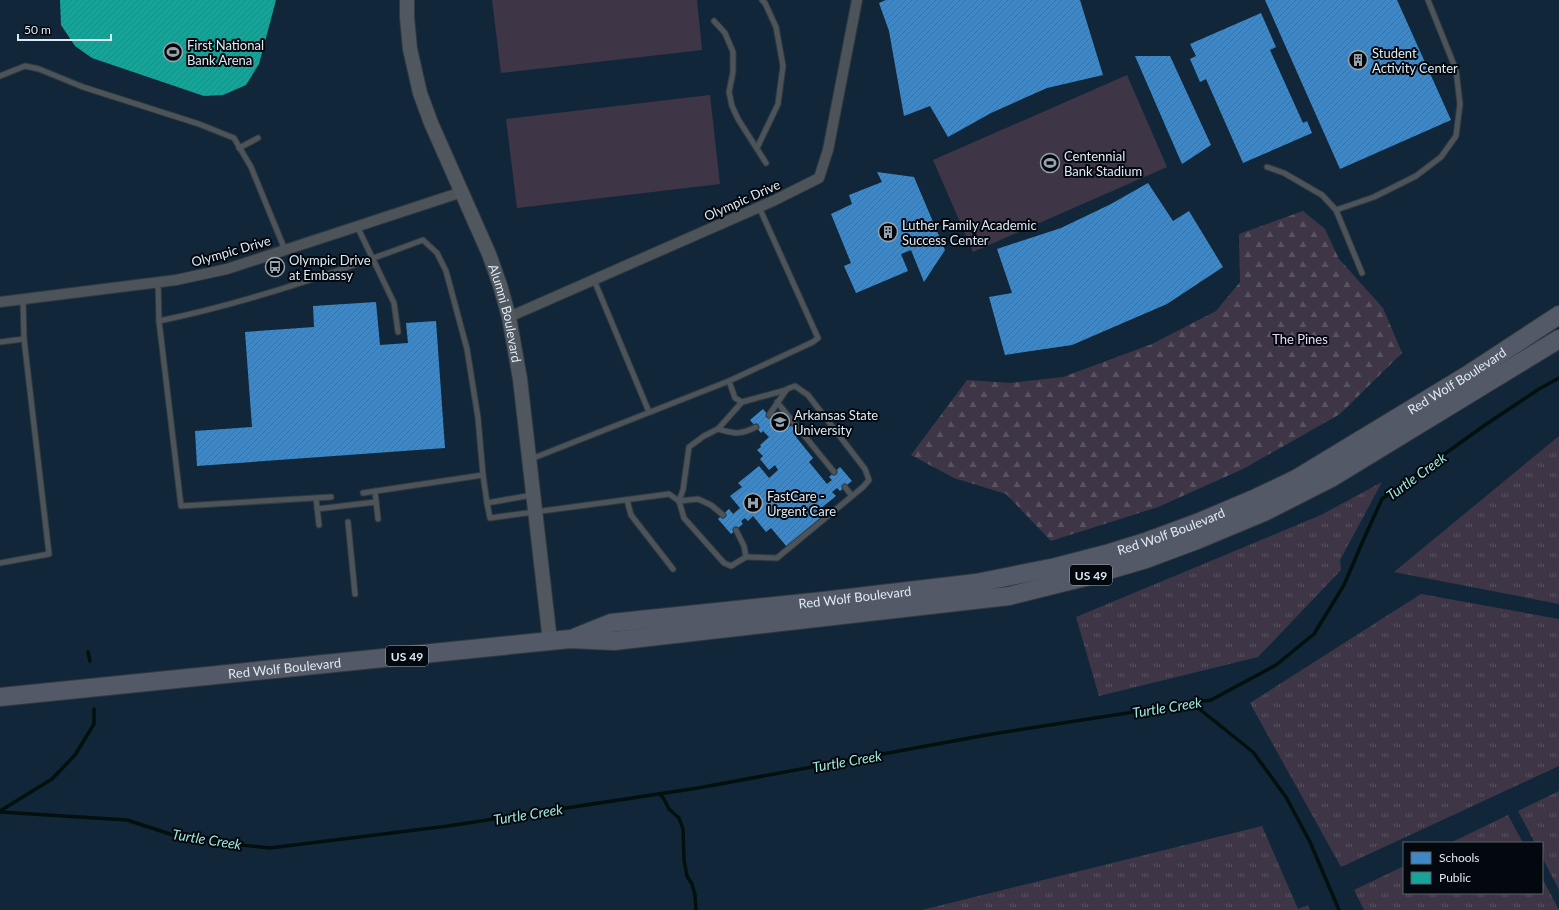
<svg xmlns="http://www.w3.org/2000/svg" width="1559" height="910" font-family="Lato,sans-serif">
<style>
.built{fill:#112739;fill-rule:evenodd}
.grass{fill:url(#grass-tufts)}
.forest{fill:url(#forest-firs)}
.park{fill:#3e3646}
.schools{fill:url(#schools-hatch)}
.public{fill:url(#public-hatch)}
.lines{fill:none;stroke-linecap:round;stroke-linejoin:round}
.stream{stroke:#02100e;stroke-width:3.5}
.lane-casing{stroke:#323a40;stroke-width:7}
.street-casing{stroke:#323a40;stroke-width:12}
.secondary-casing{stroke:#323a40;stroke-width:16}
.highway-casing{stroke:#323a40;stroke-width:20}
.lane{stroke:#4c545a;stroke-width:5}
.street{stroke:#4c545a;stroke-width:10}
.secondary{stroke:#50575f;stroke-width:14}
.highway{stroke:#535966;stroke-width:18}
.labels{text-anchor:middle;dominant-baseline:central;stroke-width:4;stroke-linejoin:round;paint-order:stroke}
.shield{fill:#03080e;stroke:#9ca6ae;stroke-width:1}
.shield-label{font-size:12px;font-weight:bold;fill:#dde9f3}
.poi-label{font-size:13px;fill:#dde9f3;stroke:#03080e;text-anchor:start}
.street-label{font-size:13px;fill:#dde9f3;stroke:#03080e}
.park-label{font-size:13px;fill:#e9d4fb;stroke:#03080e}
.water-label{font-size:14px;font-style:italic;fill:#a1e7db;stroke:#03080e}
</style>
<defs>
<pattern id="grass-tufts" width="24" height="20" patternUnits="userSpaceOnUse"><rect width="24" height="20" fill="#3e3646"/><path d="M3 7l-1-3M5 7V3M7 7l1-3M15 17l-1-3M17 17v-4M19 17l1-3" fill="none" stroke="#595361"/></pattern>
<pattern id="forest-firs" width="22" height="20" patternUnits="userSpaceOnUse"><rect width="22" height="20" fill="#3e3646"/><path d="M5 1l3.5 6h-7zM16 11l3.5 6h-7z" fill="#595361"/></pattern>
<pattern id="schools-hatch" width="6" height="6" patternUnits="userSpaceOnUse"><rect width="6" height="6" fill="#3f88c5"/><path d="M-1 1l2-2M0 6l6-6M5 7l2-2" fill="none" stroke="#40719a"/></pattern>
<pattern id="public-hatch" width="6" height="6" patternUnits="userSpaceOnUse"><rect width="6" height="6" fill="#17a398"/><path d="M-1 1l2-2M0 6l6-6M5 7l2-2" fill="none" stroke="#248780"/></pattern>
</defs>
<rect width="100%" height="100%" fill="#141d26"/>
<path class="built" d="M0,0H1559V910H0ZM1404,843H1542V893H1404Z"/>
<g class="grass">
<polygon points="1559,436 1559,604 1394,572"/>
<polygon points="1382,482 1340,560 1341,570 1258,657 1099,696 1076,617 1321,515"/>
<polygon points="1421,594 1559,619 1559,766 1341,867 1250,703"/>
<polygon points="1559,791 1559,890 1542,857 1542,843 1535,843 1518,811"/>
<polygon points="1508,815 1523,843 1450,843"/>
<polygon points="1262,826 1298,909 1308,905 1310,910 922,910"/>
<polygon points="1404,866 1404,893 1542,893 1542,878 1559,910 1364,910 1354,890"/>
</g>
<polygon class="forest" points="1303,211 1325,229 1339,259 1383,308 1402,353 1340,414 1243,469 1158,507 1051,541 1006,494 954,478 911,455 967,380 1010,383 1063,377 1152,344 1216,311 1240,282 1239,234"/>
<g class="park">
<polygon points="492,0 697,0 702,50 501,73"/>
<polygon points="1127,75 1167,167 973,252 933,160"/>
<polygon points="710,95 720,184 517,208 506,119"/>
</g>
<g class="schools">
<polygon points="886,0 1080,0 1103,75 1047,88 991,113 948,137 930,106 904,116 889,31 879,3"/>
<polygon points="1265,0 1397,0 1451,120 1340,169"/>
<polygon points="1261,13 1276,47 1270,50 1303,123 1307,121 1312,133 1243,163 1206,79 1200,82 1190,59 1196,56 1190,44"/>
<polygon points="1135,56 1170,56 1211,145 1182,164"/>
<polygon points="877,172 914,177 945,250 924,282 911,250 901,254 908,271 856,293 844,266 851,263 831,214 852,204 849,195 882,182"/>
<polygon points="1148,183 1173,221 1189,211 1223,267 1167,304 1072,345 1005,355 989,297 1012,293 997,249 1061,228 1111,204"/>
<polygon points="376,302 380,345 408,343 406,323 436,321 445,448 197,466 195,431 252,427 245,332 314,327 313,306"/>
<polygon points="763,409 777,425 774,427 778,432 786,426 788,428 792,425 799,434 796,437 813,458 809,462 827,484 832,480 829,477 840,467 852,481 840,491 837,488 832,492 836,496 815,513 821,520 787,547 771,528 766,532 753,516 748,521 745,518 741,521 743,524 731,534 718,519 729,509 733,514 740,508 730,496 742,487 738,483 759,466 769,478 778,470 775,465 769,470 760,459 763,456 757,450 761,447 760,445 769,437 763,431 761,433 750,420"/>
</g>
<polygon class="public" points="60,0 276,0 259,64 246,85 223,95 204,96 92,58 75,46 61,25"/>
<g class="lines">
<g class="stream">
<polyline points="88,652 90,661"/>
<polyline points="1192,703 1253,752 1286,797 1310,842 1339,910"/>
<polyline points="660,794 664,799 669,809 679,818 683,829 684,860 687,876 692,884 695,895 696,910"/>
<polyline points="0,811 52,779 75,755 94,724 94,709"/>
<polyline points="0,812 127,820 173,835 207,838 241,845 270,848 448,826 698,788 986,735 1211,700 1276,665 1314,634 1344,585 1362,543 1382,499 1485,425 1539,389 1559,378"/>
</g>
<g class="lane-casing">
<g id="lane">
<polyline points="714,21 725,33 733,52 733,72 729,92 732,106 738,119 766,163"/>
<polyline points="0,76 25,66 39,69 83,87 199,124 234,138 251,167 285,250"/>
<polyline points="239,148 258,138"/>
<polyline points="757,148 778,104 783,66 776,27 765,3 762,0"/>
<polyline points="1267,167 1284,173 1322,195 1336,210 1374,197 1416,176 1441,157 1456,136 1460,104 1456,70 1428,0"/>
<polyline points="1336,210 1362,273"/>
<polyline points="357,226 394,303 398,332"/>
<polyline points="594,280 649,412"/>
<polyline points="158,282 159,321"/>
<polyline points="0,342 24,339"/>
<polyline points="729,381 813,342 818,338 759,207"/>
<polyline points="777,402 834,472"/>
<polyline points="718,429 742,402"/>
<polyline points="531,459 729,381 735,398 742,402 786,390"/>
<polyline points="845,487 852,496"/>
<polyline points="375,491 378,519"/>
<polyline points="363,493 483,475"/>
<path d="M331,497L181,506L159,321C250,302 337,272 423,240L437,253L446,271L467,349L478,418L483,475L487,503L532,495"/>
<polyline points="316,498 319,525"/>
<polyline points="627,500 631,515 673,569"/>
<polyline points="487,503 490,518 669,494 679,501 698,499 711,505 723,515"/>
<polyline points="317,509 376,502"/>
<polyline points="348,522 355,594"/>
<path d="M736,530L744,546L746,557L731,566L724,563L684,518L679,501L683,490L689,447L704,436L718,429C735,434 740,435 756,427"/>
<polyline points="746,557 777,558 863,487 869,480 865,469 808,395 795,386 787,389 769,415"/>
<polyline points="0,563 49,554 24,339 23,299"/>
</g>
</g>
<g class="street-casing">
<g id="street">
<polyline points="0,302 176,280 227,269 462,192"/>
<polyline points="509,317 773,201 819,178 828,150 857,0"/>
</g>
</g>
<g class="secondary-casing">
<g id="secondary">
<path id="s1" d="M407,0V17L410,49L420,93L431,123L489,254L500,285L509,317L520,379L550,641"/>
</g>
</g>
<g class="highway-casing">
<g id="highway">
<path id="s2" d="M576,637L611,623L823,601L976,583L1056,567L1106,554L1148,541L1197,523L1256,498L1296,479L1466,376L1559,315"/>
<path id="s3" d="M0,697L570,639L614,641L1009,596L1085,577L1146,559L1197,540L1264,512L1331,478L1559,339"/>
</g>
</g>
<use href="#lane" class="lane"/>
<use href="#street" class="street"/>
<use href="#secondary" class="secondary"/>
<use href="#highway" class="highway"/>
</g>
<defs>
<g id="stadium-ring" transform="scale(1)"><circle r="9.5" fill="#03080e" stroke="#97a2ab" stroke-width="1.5"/><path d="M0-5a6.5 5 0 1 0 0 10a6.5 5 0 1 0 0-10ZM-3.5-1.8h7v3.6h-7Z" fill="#97a2ab"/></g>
<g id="building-ring" transform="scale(1)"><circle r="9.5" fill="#03080e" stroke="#97a2ab" stroke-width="1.5"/><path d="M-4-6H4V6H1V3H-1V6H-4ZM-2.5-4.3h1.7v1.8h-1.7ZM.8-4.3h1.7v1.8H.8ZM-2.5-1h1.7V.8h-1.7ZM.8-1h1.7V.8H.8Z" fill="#97a2ab"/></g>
<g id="bus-ring" transform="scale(1)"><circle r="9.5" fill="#03080e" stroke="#97a2ab" stroke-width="1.5"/><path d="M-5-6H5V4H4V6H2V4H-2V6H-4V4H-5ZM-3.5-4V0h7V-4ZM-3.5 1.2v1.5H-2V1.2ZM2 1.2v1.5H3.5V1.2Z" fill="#97a2ab"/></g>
<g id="university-ring" transform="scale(1)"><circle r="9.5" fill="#03080e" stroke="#97a2ab" stroke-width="1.5"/><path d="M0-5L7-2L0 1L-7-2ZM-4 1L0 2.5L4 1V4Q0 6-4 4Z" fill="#97a2ab"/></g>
<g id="hospital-ring" transform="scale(1)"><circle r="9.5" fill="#03080e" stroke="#97a2ab" stroke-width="1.5"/><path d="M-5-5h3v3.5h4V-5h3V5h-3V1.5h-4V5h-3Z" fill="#97a2ab"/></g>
</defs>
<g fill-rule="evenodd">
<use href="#stadium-ring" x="173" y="52"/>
<use href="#building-ring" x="1358" y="60"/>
<use href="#stadium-ring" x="1050" y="163"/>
<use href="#building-ring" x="888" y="232"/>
<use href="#bus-ring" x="275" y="267"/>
<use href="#university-ring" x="780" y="422"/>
<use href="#hospital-ring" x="753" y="503"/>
</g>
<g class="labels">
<g class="shield">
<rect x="1070" y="565" width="42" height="20" rx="3"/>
<rect x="386" y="646" width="42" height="20" rx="3"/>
</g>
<g class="shield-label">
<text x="1091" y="575">US 49</text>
<text x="407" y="656">US 49</text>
</g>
<g class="poi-label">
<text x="187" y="45">First National<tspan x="187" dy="15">Bank Arena</tspan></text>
<text x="1372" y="53">Student<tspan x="1372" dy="15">Activity Center</tspan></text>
<text x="1064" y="156">Centennial<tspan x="1064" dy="15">Bank Stadium</tspan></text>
<text x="902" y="225">Luther Family Academic<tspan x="902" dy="15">Success Center</tspan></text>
<text x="289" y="260">Olympic Drive<tspan x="289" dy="15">at Embassy</tspan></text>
<text x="794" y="415">Arkansas State<tspan x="794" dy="15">University</tspan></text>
<text x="767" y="496">FastCare -<tspan x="767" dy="15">Urgent Care</tspan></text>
</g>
<g class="street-label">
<text transform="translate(742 200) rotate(-24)">Olympic Drive</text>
<text transform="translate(231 251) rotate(-16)">Olympic Drive</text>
<text stroke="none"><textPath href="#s1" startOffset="331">Alumni Boulevard</textPath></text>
<text stroke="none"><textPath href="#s2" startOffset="931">Red Wolf Boulevard</textPath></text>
<text stroke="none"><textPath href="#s2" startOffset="607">Red Wolf Boulevard</textPath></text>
<text stroke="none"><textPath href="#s2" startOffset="283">Red Wolf Boulevard</textPath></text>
<text stroke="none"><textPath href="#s3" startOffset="286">Red Wolf Boulevard</textPath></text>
</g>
<g class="park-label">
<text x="1300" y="339">The Pines</text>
</g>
<g class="water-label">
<text transform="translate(1416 476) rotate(-36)">Turtle Creek</text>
<text transform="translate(1167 707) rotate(-9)">Turtle Creek</text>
<text transform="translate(847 761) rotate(-10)">Turtle Creek</text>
<text transform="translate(528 814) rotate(-9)">Turtle Creek</text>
<text transform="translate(207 839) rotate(9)">Turtle Creek</text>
</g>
</g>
<rect x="1403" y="842" width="140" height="52" fill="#03080e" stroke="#5a626a"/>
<rect x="1411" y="852" width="20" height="12" fill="#3f88c5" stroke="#5a626a"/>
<text x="1439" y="862" font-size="12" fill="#dde9f3">Schools</text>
<rect x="1411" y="872" width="20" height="12" fill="#17a398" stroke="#5a626a"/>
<text x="1439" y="882" font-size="12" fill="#dde9f3">Public</text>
<path d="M18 34v6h93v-6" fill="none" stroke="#dde9f3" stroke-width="2"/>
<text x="24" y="34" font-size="12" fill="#dde9f3" stroke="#03080e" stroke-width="3" paint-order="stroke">50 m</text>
</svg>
